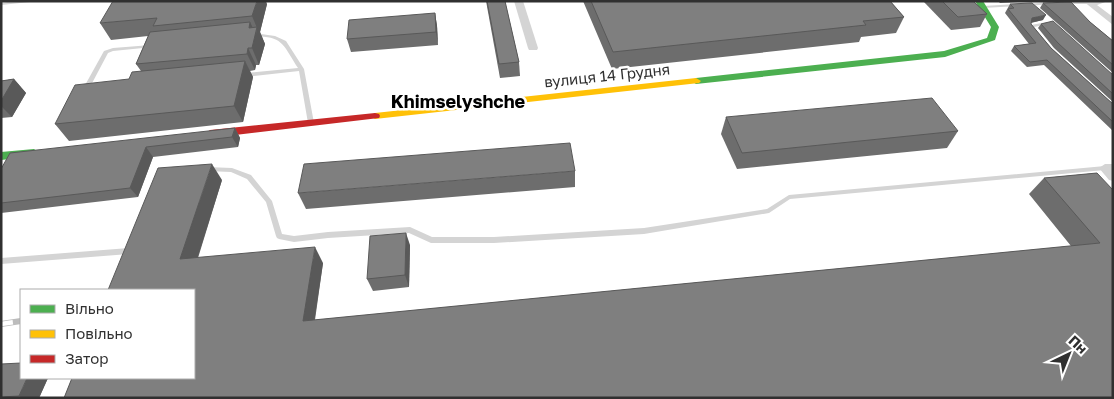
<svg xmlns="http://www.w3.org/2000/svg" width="1114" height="399" font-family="'Golos Text',sans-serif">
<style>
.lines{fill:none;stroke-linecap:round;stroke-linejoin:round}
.lane{fill:#d4d4d4;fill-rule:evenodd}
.street{fill:#d4d4d4;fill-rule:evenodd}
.fast{fill:#4caf50;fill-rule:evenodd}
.slow{fill:#ffc107;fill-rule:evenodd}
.jam{fill:#c62828;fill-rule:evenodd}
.rail-casing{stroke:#bcbcbc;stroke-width:6}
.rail{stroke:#fff;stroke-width:4.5;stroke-dasharray:12;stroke-linecap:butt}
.wall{fill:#6d6d6d}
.shaded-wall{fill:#595959}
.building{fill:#7f7f7f;stroke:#595959}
.labels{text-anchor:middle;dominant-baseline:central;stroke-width:5;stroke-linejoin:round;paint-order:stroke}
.street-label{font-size:15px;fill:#303030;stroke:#fff}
.quarter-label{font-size:18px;font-weight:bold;fill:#000;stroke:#fff}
</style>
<rect width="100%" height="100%" fill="#fff"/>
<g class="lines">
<g class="lane">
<polygon points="14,1 32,1 30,2 1,5 1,3"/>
<polygon points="1049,2 1051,2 1051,4 1027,6 1025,5 1027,4"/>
<polygon points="1062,2 1089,2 1091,3 1089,4 1062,4"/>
<polygon points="1017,4 1019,5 1019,6 983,8 981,7 983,6"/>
<polygon points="1047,22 1049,23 1049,24 1034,27 1037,31 1035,32 1033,32 1029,26 1031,25"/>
<path d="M261,34L275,36L286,41L304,69L314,123L313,124L311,125L308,123L299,71L245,77L242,75L245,73L298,68C283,45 283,35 253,37L251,36L253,35Z"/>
<polygon points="151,45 153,45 153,47 113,51 108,53 90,87 91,90 90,91 86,91 84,87 104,51 113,48"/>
<polygon points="1105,166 1108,168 1105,170 790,199 769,213 644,234 494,243 431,243 409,233 328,238 294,242 279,239 277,238 276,236 266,202 247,179 231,172 207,171 204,169 207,167 232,168 251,175 272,201 282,234 294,236 328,232 410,227 432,237 494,237 644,228 767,209 789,195"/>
<polygon points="129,248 131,249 132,251 131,253 129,254 1,264 1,258"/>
</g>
<g class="street">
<polygon points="514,1 523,1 538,48 537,50 529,50 528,48"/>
<polygon points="1083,1 1108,1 1097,5 1113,17 1113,25"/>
<polygon points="1105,164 1113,164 1113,181 1109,180 1099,168"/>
</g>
<g class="fast">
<polygon points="975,1 983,1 999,27 995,40 945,57 696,84 691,81 696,78 944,51 987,38 991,27"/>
<polygon points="34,149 39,153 38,156 1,160 1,152"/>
</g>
<polygon class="slow" points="696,78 701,81 699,83 375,119 370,116 375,113"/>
<polygon class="jam" points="375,113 379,114 380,116 379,118 210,138 205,134 210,130"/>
<g class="rail-casing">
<polyline id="rail" points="1,324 21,321"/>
</g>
<use href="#rail" class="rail"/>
</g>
<g class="wall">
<polygon points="486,1 505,1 519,62 520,76 500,78"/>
<polygon points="583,1 890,1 904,17 896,33 861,37 859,42 612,69"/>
<polygon points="923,1 973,1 987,14 980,27 951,30"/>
<polygon points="998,1 1035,1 1000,3"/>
<polygon points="1043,3 1090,22 1113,41 1113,73 1040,8"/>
<polygon points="267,4 260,32 265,44 259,65 256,65 255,70 250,71 253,77 243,122 69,141 55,124 129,79 141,71 136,64 148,36 111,40 100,23"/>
<polygon points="1010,4 1043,20 1031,23 1031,24 1051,48 1113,104 1113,131 1044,65 1027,67 1011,51 1014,46 1029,44 1005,13"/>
<polygon points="435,13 437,26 438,45 351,52 347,39"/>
<polygon points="1041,24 1113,75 1113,102 1054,48 1038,28"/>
<polygon points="14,79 26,93 12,117 1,118 1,81"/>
<polygon points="726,117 958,131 947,148 737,169 721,134"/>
<polygon points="235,128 240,138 238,147 153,157 138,197 1,213 1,169"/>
<polygon points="575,171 575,187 306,209 298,193"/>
<polygon points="1097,173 1113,398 64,398 108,290 222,180 198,258 323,263 315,320 1071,246 1029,194 1044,178"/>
<polygon points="410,245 409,287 373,291 367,279"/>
<polygon points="48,378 39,398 1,398"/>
</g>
<g class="shaded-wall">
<polygon points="257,1 266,1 267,4 260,32 265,44 259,65 252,48 249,28 250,22 256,34 257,28 252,16"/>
<polygon points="435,13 437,26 438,45 436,32"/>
<polygon points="1046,15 1043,20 1029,23 1032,18"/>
<polygon points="248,48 256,65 255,70 247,54"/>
<polygon points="245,61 253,77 243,122 234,106"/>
<polygon points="14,79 26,93 12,117 1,106 1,101"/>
<polygon points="235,128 240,138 238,147 232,137"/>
<polygon points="146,147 153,157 138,197 130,188"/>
<polygon points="212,164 222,180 192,275 180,259"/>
<polygon points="406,233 410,245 409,287 405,275"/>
<polygon points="315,247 323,263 312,336 303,321"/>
<polygon points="27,378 48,378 39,398 22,398 19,396"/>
</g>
<g class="building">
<polygon points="113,1 257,1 252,16 153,26 157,18 100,23"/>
<polygon points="487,1 505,1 519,62 499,64"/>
<polygon points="591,1 890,1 904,17 863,21 866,25 613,52"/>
<polygon points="942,1 973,1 987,14 958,17"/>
<polygon points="1071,2 1090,22 1113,41 1113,65 1043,3"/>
<polygon points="1032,3 1046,15 1032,18 1031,24 1051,48 1113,104 1113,122 1047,60 1030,62 1014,46 1036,43 1008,9 1014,8 1010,4"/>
<polygon points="435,13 436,32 347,39 349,20"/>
<polygon points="1053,21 1113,75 1113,94 1058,43 1041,24"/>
<polygon points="250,22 249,28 257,27 252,48 248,48 247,54 136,64 150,32"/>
<polygon points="245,61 234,106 55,124 75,85 129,79 132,72"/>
<polygon points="14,79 1,101 1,81"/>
<polygon points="932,98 958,131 742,153 726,117"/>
<polygon points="235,128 232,137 146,147 130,188 1,203 1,169 10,153"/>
<polygon points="570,143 575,171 298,193 304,164"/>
<polygon points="212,164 180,259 315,247 303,321 1100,243 1044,178 1097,173 1113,190 1113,398 64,398 72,378 194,378 194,290 108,290 158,168"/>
<polygon points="406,233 405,275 367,279 370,236"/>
<polygon points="21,363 21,378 27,378 19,396 1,397 1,364"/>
</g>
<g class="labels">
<g class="street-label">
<text transform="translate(607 75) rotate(-6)">вулиця 14 Грудня</text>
</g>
<g class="quarter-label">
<text x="458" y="101">Khimselyshche</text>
</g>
</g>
<rect width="1114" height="399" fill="none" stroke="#303030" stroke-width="5"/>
<rect x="20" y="289" width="175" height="90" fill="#ffffff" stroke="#acacac"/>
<rect x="30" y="305" width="25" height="8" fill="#4caf50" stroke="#acacac"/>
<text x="65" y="314" font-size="15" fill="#303030">Вільно</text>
<rect x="30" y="330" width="25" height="8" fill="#ffc107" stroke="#acacac"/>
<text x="65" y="339" font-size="15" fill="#303030">Повільно</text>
<rect x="30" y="355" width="25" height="8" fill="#c62828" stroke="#acacac"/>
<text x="65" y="364" font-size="15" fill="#303030">Затор</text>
<g transform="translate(1069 354) rotate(43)" stroke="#ffffff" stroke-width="4" paint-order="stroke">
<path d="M0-4L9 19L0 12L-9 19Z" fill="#303030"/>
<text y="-8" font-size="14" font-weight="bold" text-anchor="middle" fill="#303030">Пн</text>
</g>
</svg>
